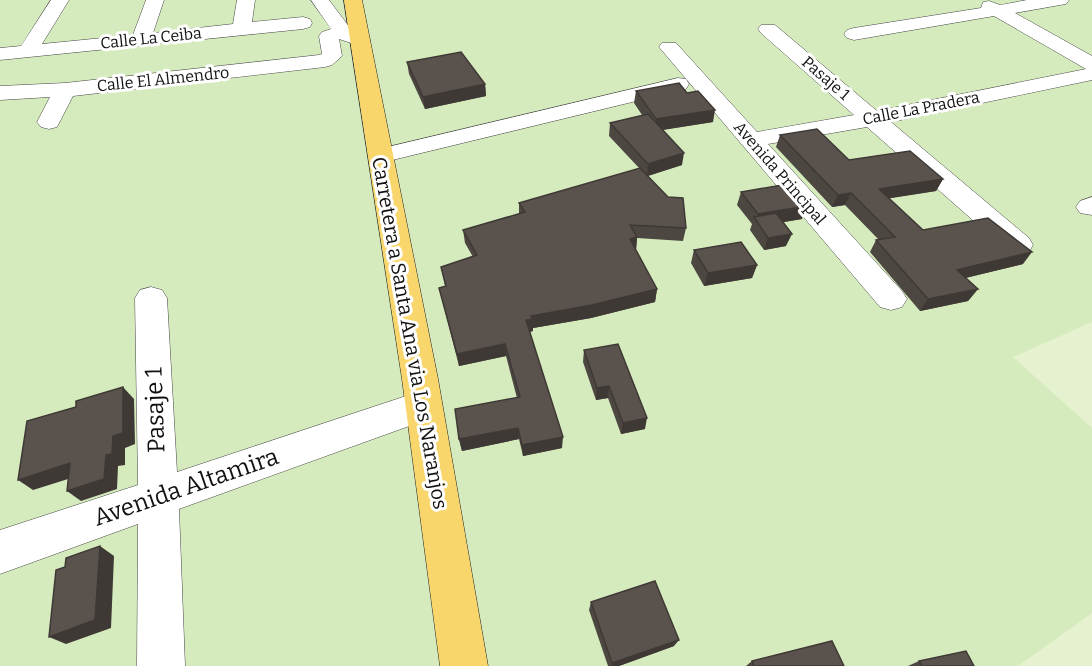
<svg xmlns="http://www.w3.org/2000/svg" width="1092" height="666" font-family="Bitter,serif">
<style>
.green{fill:#d5ebbd}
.pitch{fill:#e6f2cf}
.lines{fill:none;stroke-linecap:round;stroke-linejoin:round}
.minor-casing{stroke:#444;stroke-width:1}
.major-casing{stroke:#222;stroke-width:1}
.minor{fill:#fff;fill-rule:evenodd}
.major{fill:#f9d66b;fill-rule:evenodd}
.wall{fill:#4d4742}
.shaded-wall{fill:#3f3936}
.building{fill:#5a524d;stroke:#3f3936;stroke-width:1.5}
.labels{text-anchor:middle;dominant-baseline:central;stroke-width:6;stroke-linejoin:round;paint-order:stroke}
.far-street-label{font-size:16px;fill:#111;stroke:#fff}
.street-label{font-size:20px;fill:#111;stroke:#fff}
.near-street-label{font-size:24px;fill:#111;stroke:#fff}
</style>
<rect width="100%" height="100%" fill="#fffdf5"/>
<rect class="green" x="0" y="0" width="1092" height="666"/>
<g class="pitch">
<polygon points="1092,322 1092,428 1013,357"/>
<polygon points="1092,613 1092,666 1018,666"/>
</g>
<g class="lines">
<g class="minor-casing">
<g id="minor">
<polygon points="51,0 69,0 42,44 133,35 146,0 164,0 153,33 233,24 237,0 255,0 252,22 303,17 310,19 312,23 310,27 303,29 0,60 0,48 21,46"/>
<polygon points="311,0 329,0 350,28 367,36 370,40 367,44 360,46 339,39 342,56 332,65 325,67 73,96 57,127 49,129 41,127 37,122 50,97 0,100 0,86 65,83 319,55 322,54 319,36 322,32 331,29"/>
<polygon points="1027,0 1069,0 1066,4 1060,5 1015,13 1092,56 1092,80 891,122 1029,238 1033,245 1029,252 1019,255 1009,252 867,127 768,144 902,291 907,299 902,307 891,310 880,307 659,47 662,43 676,43 757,132 854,115 761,33 758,29 761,25 775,25 877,111 1086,69 994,16 854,40 847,38 844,34 847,30 854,28 981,8 983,2 989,1 1000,5"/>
<polygon points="678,78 686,79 689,84 686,89 380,163 371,161 368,156 371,151"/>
<polygon points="1092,197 1092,215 1080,213 1076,207 1080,201"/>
<polygon points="151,287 162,290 167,298 177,472 424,390 437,394 442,405 437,416 179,509 185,666 137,666 138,524 0,574 0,530 138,485 135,298 140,290"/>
</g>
</g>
<g class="major-casing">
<polygon id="major" points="344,0 362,0 438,379 488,666 440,666 402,379"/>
</g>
<use href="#minor" class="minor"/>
<use href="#major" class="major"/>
</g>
<g class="wall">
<polygon points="407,62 485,84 486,96 425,109 409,74"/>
<polygon points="636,91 713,122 663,130 682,165 648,176 686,228 683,241 637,238 636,250 657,289 655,302 591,318 533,328 533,331 530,332 562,448 523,456 519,439 462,451 459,439 517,398 506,356 459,366 439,288 445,286 441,267 473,257 465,243 463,230 519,214 519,203 640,169 609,136 610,123 642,115 634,103"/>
<polygon points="780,135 849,160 943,179 936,191 889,198 923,230 1023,264 965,278 978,289 968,301 920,311 870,252 876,240 879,240 845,205 832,207 776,147"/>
<polygon points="741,192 802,219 783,222 786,246 764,250 750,230 752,224 737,205"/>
<polygon points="694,250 757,265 752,278 704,286 691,263"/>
<polygon points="584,350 645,429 621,434 608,398 596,400 583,362"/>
<polygon points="591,602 674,646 619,666 608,666 589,610"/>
<polygon points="752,661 844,666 746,666"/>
<polygon points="919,661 974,666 908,666"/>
</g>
<g class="shaded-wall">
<polygon points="485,84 486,96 425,109 423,97"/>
<polygon points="715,110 713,122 654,131 656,119"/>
<polygon points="684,153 682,165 647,176 648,164"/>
<polygon points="943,179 936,191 873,201 879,189"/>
<polygon points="851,193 845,205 832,207 838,195"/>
<polygon points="807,206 802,219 760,226 756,219 758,214"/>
<polygon points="792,234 786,246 764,250 768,238"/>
<polygon points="637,237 636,250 630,239"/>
<polygon points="1032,252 1023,264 949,282 957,270"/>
<polygon points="757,265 752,278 704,286 708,273"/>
<polygon points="657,289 655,302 591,318 533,328 533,331 527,332 526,320 531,316"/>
<polygon points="978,289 968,301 920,311 928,299"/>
<polygon points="505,344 506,356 459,366 457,354"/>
<polygon points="609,386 608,398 596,400 597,388"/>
<polygon points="123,387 134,399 135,444 125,448 125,465 118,466 117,489 81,501 67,491 106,455 113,436"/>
<polygon points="647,418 645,429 621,434 623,423"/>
<polygon points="518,428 519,439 462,451 459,439"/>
<polygon points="563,437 562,448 523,456 522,445"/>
<polygon points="70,463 84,474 33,490 18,480"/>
<polygon points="100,546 114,556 111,628 66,644 49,637"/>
<polygon points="679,640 674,646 619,666 611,666 612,663"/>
</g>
<g class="building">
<polygon points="461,52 485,84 423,97 407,62"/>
<polygon points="679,83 687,93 698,91 715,110 656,119 636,91"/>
<polygon points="648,114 684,153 648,164 610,123"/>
<polygon points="817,129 849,160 910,151 943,179 879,189 923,230 988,218 1032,252 957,270 978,289 928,299 876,240 895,237 851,193 838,195 780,135"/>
<polygon points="640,168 668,197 683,198 686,228 630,225 637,237 630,239 657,289 592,305 531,316 533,319 526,320 563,437 522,445 518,428 459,439 455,409 520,397 505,344 457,354 439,288 446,286 441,267 477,255 463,230 525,212 519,203"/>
<polygon points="788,184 807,206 758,214 741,192"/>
<polygon points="776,213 792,234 768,238 754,217"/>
<polygon points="741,242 757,265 708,273 694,250"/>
<polygon points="618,344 647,418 623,423 609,386 597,388 584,350"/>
<polygon points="123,387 123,433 113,436 112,454 106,455 104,479 67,491 70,463 18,480 27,421 76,407 76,401"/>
<polygon points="100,546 95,620 49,637 56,570 65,567 66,558"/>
<polygon points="655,581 679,640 612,663 591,602"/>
<polygon points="832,641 844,666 754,666 752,661"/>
<polygon points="966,651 974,666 922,666 919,661"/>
</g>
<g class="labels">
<g class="far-street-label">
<text transform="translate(151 38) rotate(-6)">Calle La Ceiba</text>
<text transform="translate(826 78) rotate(41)">Pasaje 1</text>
<text transform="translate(163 79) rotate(-6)">Calle El Almendro</text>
<text transform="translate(921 108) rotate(-11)">Calle La Pradera</text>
<text transform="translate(780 173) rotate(49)">Avenida Principal</text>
</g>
<g class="street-label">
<text transform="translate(410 333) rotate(80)">Carretera a Santa Ana via Los Naranjos</text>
</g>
<g class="near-street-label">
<text transform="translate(155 410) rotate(-92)">Pasaje 1</text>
<text transform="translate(186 487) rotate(-19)">Avenida Altamira</text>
</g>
</g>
</svg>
